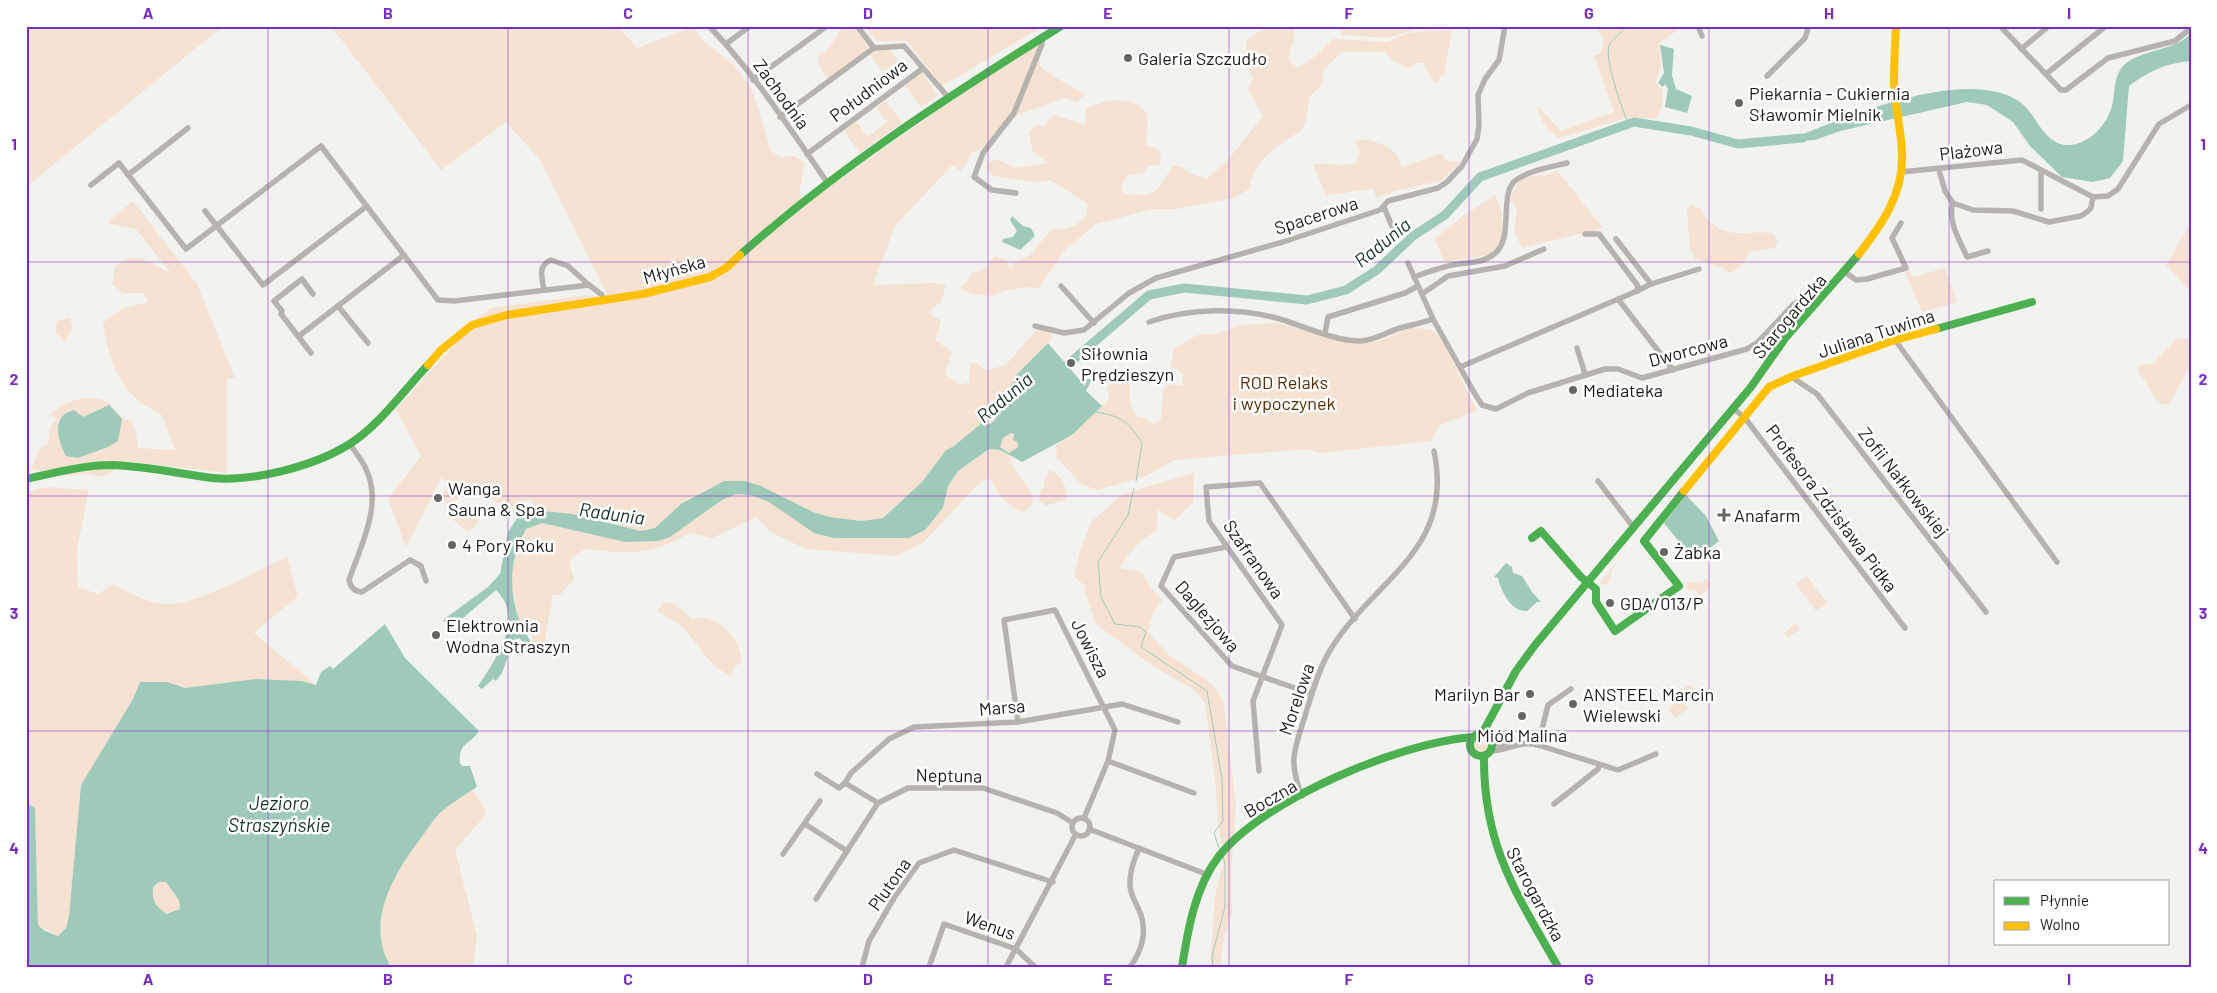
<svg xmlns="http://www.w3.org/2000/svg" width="2217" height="993" font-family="Barlow,sans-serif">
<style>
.green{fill:#f5e2d2;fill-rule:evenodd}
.water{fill:#9fcab9;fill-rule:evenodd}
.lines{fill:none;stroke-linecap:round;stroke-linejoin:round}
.stream{stroke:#9fcab9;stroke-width:1}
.river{stroke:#9fcab9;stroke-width:9}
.street{stroke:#b6b3ac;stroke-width:5.5}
.fast{stroke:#4caf50;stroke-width:8}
.slow{stroke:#ffc107;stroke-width:8}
.grid{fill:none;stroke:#7b2cbf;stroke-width:1;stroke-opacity:0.55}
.poi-dot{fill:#666663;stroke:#fff;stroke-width:2}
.labels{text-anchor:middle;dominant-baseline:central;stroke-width:5;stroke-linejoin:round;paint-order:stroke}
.poi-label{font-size:18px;fill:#1a1a18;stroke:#fff;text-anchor:start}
.street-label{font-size:18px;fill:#1a1a18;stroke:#fff}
.park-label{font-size:18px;fill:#582c00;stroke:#fff}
.water-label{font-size:19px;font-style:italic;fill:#133128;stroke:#fff}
.neatline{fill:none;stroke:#7b2cbf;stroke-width:2}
.grid-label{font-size:16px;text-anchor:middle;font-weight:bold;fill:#7b2cbf}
</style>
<rect width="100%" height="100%" fill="#f2f3ee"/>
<g class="green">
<polygon points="26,26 223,26 26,187"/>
<path d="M331,26H618L637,48L693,27L702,40L734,65L753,92L771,151L780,157L795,156L805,163L799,193L804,205L948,103L1040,42V66C1054,79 1070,84 1085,95L1077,102L1064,98L1018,115L986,146L973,152L961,171L952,165L895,226L873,285L933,283L946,285L941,302L928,312L941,321L935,340L952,352L945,374L960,385L969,382L970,363H976L986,370L1006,365L1036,330L1049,331L1053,337L1016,375C1014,386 1003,392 999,403C997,412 1000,417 990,424L983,422L954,446L946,450L922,482L883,518L861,521L830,517L813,512L761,486L745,481H724L681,504L655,528L641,531L573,514L535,510L531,499L506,509L474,485L456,501L459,506L464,504L478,519L476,526L468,532L447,515L446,502L441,501L448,482L441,478L406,547L388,499L421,456L396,409L458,341L463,328L491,308L588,295L609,299L541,161L506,122L441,170Z"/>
<path d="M841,26C856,26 862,37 869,49L828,79L821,69L817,58C829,49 836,41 841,26Z"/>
<polygon points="863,26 1044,26 942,86 907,41 877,41"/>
<path d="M1279,26L1294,28C1296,40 1289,48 1289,60L1297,68L1317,55L1333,39L1388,42L1405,34L1421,31L1452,30L1444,75H1441L1437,84L1427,72L1424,63H1416L1408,68L1393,61L1385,52H1342L1324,69L1321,85L1310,97L1305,124L1302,130C1277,146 1255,158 1249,189L1234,198L1177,209H1153L1096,224L1066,249L1038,289L1028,287L1004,291L993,296L973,294L958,288L965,284L973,272L982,271L995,256L1007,260L1010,268L1016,261L1029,256L1052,229C1069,229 1077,227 1087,214V203L1050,180L1035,182L993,176L986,168L989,162L997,159L1014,168L1048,163L1032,150L1029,131L1037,125L1045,126L1048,120L1055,115L1085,125L1086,109C1107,99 1132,94 1148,115L1146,145L1158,149L1161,156L1160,165L1148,166L1144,173L1127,176L1121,186L1124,194L1148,195L1158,189L1173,165L1182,167L1189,173L1207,179L1227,161L1263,116L1248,90L1253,78L1244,61L1247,40L1260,31Z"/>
<polygon points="1341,26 1428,26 1387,38 1341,35"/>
<path d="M1599,26H1688L1690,31L1681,28L1659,43L1661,67L1655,83L1662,89V106L1656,119L1631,117L1559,138C1546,129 1539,121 1538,106L1561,131L1614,112L1594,55L1600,54C1604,44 1607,39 1598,32Z"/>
<polygon points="881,48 889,48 898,61 883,72 870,55"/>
<polygon points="922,73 938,95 921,107 905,85"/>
<polygon points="886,101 902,123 860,153 844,131 856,122 868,137 887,122 877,108"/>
<path d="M1367,139C1385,146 1396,147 1402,167L1442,153L1445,160L1461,162L1440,181L1398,190L1376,198L1374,189L1326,195L1313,165C1330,161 1339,168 1356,163L1360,153L1355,141Z"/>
<path d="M1557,170L1603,228L1522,248L1514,231L1517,208L1511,201C1518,164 1538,184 1557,170Z"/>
<path d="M1495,195C1502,207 1502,215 1502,229C1501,265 1468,255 1444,262L1435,239L1459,219Z"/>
<path d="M133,201L197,284L235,378L227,379V473L122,461L110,474L99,477L87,474L58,476L31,469L41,447L48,443L50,428L57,418L50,415C61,402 91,392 107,402C117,408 118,418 131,421L136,433L138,448L175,450L162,415C121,396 110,366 103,323L123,308L149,302L144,293H123L112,284L116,265C141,249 148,264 171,273L136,229L107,223ZM74,410L83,417L91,415L108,447L78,458L62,446L58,422L67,412Z"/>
<path d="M1691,205L1700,208C1721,243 1739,230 1772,233L1778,240L1775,248L1750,252L1740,267L1730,273L1723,268L1695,259L1690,249L1687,210Z"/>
<polygon points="2191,222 2191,292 2166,265"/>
<polygon points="1945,268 1957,302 1922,312 1905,272 1909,270 1913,277"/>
<path d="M69,318C75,327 71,333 65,341L55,332L57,321Z"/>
<path d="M1276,323L1360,344L1379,341L1409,328L1430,329L1442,339L1477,411L1440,425L1431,441L1321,453L1306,449L1174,460L1146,476L1098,490L1081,484L1057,458L1056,445L1072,435L1109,399L1107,387L1127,369C1135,389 1122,398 1138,417L1146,418L1154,425L1161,420L1163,391L1167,384L1182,386L1183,376L1179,370L1170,367L1174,349L1197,335L1216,334L1241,325Z"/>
<path d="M2178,338L2191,339V365L2169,404L2163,405C2150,397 2150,383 2139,374L2138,366L2153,363Z"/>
<polygon points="1012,433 1018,442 1018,447 1009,453 1000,447 1003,438"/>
<path d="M990,449L1000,450L1010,456L1012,465L1033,496L1031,506L1023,512C1007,507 997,494 990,478L980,482L924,542L896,556L806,549L771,532L756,517L712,538L690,533C648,556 631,554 584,549L569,561L574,579L560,595H553L543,651L538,655L531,636L524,623L519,619L511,581L517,543L526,529L541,523L625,542L670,537L722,500L736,494L751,495L769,502L814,532L834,538H909L925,530L943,508L948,486L958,471Z"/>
<path d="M1049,470C1061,474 1068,487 1066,499L1046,506L1039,500L1041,489L1045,487L1043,480L1047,478Z"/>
<path d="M1194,473L1193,502L1174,521L1158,509L1156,531C1139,541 1130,551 1120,568L1142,572L1151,588L1163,600L1153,613L1148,632L1170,656L1211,683L1223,700L1236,806L1232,858V914L1224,939L1220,967H1210L1215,896L1224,859L1218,823L1216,787L1205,703L1194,690L1153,666L1096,624L1086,596L1084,585L1074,576L1081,547L1092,521L1123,494Z"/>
<path d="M47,487L89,490L77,550L78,587L98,594L113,584C129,592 148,604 166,604C200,604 256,571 287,557L298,596L254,633L316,685L302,681L256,679L185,688L167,682H140L133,699L81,785L69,916L66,928L58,936L38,925L35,808L26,803V492Z"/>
<polygon points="1625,550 1611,571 1611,577 1608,580 1610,581 1605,585 1599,584"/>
<polygon points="1807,576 1827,603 1816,611 1796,584"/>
<polygon points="1706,579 1712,584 1709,586 1710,588 1692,602 1692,599 1698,594 1694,589 1690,592 1686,588 1688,585 1686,582 1701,583 1705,589 1702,582"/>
<path d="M664,602L675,604L692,619C717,613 740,638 742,661L733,669L731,676L714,666L681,625L657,611Z"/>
<polygon points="1796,623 1800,629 1788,638 1784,633"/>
<circle cx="1689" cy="691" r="5.5"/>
<polygon points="1679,701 1689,708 1675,718 1668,709"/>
<circle cx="1481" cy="745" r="7"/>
<path d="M473,790L487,813L455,850L477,936L473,967H391C364,921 394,874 422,837C428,829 434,819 441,812C449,803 462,797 473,790Z"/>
<path d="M159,882H166L179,900L180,909L165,914C155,905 152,901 153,887Z"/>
</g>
<g class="water">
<path d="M2191,33V61C2166,63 2149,71 2129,86L2123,161L2110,178L2093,182L2062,177L2030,146L2013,122L1987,105L1967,102L1840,131L1815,140L1784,142C1840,119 1965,64 2020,102C2037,114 2044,147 2070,145C2092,143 2109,122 2113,102C2115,90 2114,76 2123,66C2141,48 2175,52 2191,33Z"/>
<polygon points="1660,45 1674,49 1672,75 1676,89 1692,96 1687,113 1665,107 1668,89 1665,84 1663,87 1658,83 1664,73"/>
<polygon points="1012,216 1023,226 1031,228 1035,236 1020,250 1002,242 1003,239 1013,237 1017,231 1010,220"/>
<path d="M1048,343L1085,386L1087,379H1092L1086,391L1102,406L1072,435L1022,462L1000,450L989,449L958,471L948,486L943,508L925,530L909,538H834L814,533L769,502L751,495L736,494L722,500L670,537L658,541L625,542L542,523L526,529C510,556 508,589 519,619C522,628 529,637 533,647L525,649L524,643L519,638L514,640L502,673L496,681L493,679L482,689L478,686C496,659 525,618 496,590L450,629L443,620L488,587L500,574L508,532L518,517L526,512L535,510L573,514L641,531L655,528L681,504L724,481H745L761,486L813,512L830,517L861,521L883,518L922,482L946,450L954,446L983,422L990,424C1000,417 997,412 999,403C1003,392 1014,386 1016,375ZM1011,433L1014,434L1013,440L1018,442V447L1009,453L1000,447L1003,438Z"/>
<path d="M109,405L122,419L118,441L108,447L78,458L66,456C58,440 50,416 74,410L83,417Z"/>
<polygon points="1686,495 1706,516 1719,541 1694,560 1664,523"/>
<path d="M1506,563L1512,567L1513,573L1522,576L1532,592L1541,602H1537L1527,611C1511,612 1501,591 1498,578L1494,577Z"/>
<path d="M385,624L405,658L479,731C470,745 458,742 460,764L463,766H470L477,787C466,794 453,802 442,811C434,818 428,829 421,838C394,874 364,922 391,967H26V803L35,808L38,925L45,931L58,936L66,928L69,916L81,785L133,699L140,682H167L185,688L256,679L302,681L316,685L321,672L330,666L333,669ZM159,882H166L179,900L180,909L166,914C155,905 152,901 153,887Z"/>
</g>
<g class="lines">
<g class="stream">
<path d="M1625,26C1622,34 1614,37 1610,44C1602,55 1623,110 1628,124"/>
<path d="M1096,412C1121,416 1129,422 1142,443L1136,481"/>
<polyline points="1134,488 1128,515 1098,562 1101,597 1115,624 1140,627 1146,632 1141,647 1207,691 1222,779 1223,821 1214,833 1219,848"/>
<polyline points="1213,967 1212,956 1225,907 1225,864 1223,857"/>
</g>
<polyline class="river" points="1059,372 1149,295 1184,288 1307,300 1346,290 1377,270 1413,236 1445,215 1480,177 1634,122 1691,131 1738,144 1803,138"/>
<g class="street">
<path d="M709,26C754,73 790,129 827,182"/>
<polyline points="857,26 874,48 904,46 948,97"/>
<polyline points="1698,26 1702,36"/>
<polyline points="2000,26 2061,90 2066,90 2108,58 2175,41 2191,28"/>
<polyline points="726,44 750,26"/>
<polyline points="2021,49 2049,26"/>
<polyline points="2046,74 2106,26"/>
<polyline points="1767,76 1805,38 1809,26"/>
<polyline points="753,80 827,26"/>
<polyline points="780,117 874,48"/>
<polyline points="807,154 922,69"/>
<path d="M1939,170L1945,191L1953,203C1947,221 1960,241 1967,257L1988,251"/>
<polyline points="1901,172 2022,160 2093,197 2108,196 2118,189 2159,124 2191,105"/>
<polyline points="128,175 188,128"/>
<polyline points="91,185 119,163 186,249 321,146 438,300 454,301 589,285 602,295 603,301"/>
<polyline points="1016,193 992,190 974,177 983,153 1014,113 1042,44 1041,38"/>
<polyline points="1953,203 1973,210 2013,211 2049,222 2081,216 2087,212 2091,208 2093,197"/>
<polyline points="1384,207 1396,236"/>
<polyline points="2041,209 2041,171"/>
<polyline points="205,211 263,285 367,206"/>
<polyline points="1616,239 1651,284 1637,291"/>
<path d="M1408,263L1433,319L1475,394L1482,405L1496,409L1528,393L1605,369H1618L1642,378L1747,349L1758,342L1794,304C1803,298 1806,300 1814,306"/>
<polyline points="1845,272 1856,280 1867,279 1906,268 1892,238 1901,223"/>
<path d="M1414,277C1428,272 1443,266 1458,264C1471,262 1483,263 1494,254C1515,239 1498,193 1516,180C1530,170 1551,167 1567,163"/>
<polyline points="1651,284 1699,269"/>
<polyline points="1061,286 1094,323"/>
<path d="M544,290C542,277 537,266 551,260L568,266L589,285"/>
<polyline points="1422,294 1448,276 1505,266 1544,249"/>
<polyline points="1618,299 1673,370"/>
<polyline points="338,306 368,343"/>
<path d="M1149,322C1190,308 1238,307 1280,319C1306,327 1334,341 1361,341C1376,340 1387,332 1400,328C1411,325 1422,323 1433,319"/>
<polyline points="1035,326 1064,333 1084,330 1129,293 1156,278 1283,242 1380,210 1388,201 1438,188 1447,182 1462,166 1477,139 1479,125 1478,95 1485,79 1499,60 1505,26"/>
<polyline points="1325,333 1328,317 1405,293 1418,286"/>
<polyline points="299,336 404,255"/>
<polyline points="1895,340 2057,562"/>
<polyline points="1577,348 1585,374"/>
<polyline points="311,353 281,314 282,311 274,301 302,279 313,294"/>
<polyline points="1460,367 1637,291 1638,286 1599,234 1585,234"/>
<polyline points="1793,376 1796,380 1817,394 1986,612"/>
<polyline points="1733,408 1745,418 1905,628"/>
<path d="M350,444C355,452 361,459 365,467C384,503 361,545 349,580C351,588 354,591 362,592L410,560L421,566L426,581"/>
<polyline points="1598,481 1634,528"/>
<polyline points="1226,547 1174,557 1161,586 1232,666 1312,694"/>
<polyline points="1018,722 1004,620 1055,610 1115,730 1108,761 1084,818"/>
<polyline points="1492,744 1509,747"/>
<polyline points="1538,745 1618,770 1656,754"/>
<path d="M1490,751C1508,751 1520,740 1538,745L1548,705L1571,689"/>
<polyline points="1108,761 1194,793"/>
<polyline points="1259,771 1253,701 1282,625 1209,521 1206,487 1260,483 1355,619"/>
<polyline points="817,774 839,788 845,783"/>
<path d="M1302,796C1288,761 1294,751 1305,716C1311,696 1318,671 1329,652C1373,578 1455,553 1434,451"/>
<polyline points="878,803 845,783 851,773 889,739 914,727 1018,722 1122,704 1178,722"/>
<polyline points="1554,804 1598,769 1599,765"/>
<circle cx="1081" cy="827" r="9"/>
<polyline points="805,824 847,851"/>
<polyline points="1089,829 1206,874"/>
<polyline points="783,854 820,801"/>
<polyline points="816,899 878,803 908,788 983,788 1057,813 1073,823"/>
<polyline points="862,967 869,941 894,898 919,863 954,850 1053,882"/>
<polyline points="929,967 944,924 1016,949 1035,967"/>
<polyline points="1006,967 1076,834"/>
<path d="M1130,967C1141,952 1147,934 1141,915C1138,906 1131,897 1130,886C1129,872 1134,861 1139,848"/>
</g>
<g class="fast">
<path d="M740,255C839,167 949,96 1061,26"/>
<polyline points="1936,329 2032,302"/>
<path d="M26,479C54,473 83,465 112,465C146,466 180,474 213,478C253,482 314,466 348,445C379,426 403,391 428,365"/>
<polyline points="1532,538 1541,531 1581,577 1596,589 1596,602 1615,631 1679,586 1644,541 1684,491"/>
<circle cx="1481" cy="745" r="11"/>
<polyline points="1482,734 1516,671 1535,645 1751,387 1786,337 1859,254"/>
<path d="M1484,756C1483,845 1516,893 1558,967"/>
<path d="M1182,967C1188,929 1195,887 1219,856C1264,799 1402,742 1473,737"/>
</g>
<g class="slow">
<path d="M1859,254C1883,223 1904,193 1902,152C1901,129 1895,106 1894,83C1894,64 1895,45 1896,26"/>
<polyline points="428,365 441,350 472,325 507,315 643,294 710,277 726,268 740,255"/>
<polyline points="1684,491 1769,387 1793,376 1895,340 1936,329"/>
</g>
</g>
<path class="grid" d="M268,26V967M508,26V967M748,26V967M988,26V967M1229,26V967M1469,26V967M1709,26V967M1949,26V967M26,262H2191M26,496H2191M26,731H2191"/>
<g class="poi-dot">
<circle cx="1128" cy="58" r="5"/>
<circle cx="1739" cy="103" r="5"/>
<circle cx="1071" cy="363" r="5"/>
<circle cx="1573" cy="390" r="5"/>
<circle cx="438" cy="498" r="5"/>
<path d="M1721.5 507.5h5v5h5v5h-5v5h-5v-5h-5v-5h5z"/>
<circle cx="452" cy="545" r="5"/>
<circle cx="1664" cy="552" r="5"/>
<circle cx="1610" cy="603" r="5"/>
<circle cx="436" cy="635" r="5"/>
<circle cx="1530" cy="694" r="5"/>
<circle cx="1573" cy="704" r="5"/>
<circle cx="1522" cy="716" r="5"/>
</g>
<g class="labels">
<g class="poi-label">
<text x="1138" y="58">Galeria Szczudło</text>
<text x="1749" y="93">Piekarnia - Cukiernia<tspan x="1749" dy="21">Sławomir Mielnik</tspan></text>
<text x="1081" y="353">Siłownia<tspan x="1081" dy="21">Prędzieszyn</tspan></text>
<text x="1583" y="390">Mediateka</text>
<text x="448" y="488">Wanga<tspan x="448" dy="21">Sauna &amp; Spa</tspan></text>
<text x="1734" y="515">Anafarm</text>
<text x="462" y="545">4 Pory Roku</text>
<text x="1674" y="552">Żabka</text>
<text x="1620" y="603">GDA/013/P</text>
<text x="446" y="625">Elektrownia<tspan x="446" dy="21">Wodna Straszyn</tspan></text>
<text x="1520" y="694" text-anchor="end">Marilyn Bar</text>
<text x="1583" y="694">ANSTEEL Marcin<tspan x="1583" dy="21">Wielewski</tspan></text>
<text x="1522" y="735" text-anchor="middle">Miód Malina</text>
</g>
<g class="street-label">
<text transform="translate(868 90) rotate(-37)">Południowa</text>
<text transform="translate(782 94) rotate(54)">Zachodnia</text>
<text transform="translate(1971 150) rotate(-7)">Plażowa</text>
<text transform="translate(1316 215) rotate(-18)">Spacerowa</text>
<text transform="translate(674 269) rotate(-16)">Młyńska</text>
<text transform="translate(1789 316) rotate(-50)">Starogardzka</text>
<text transform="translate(1876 333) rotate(-18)">Juliana Tuwima</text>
<text transform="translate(1688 350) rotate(-15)">Dworcowa</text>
<text transform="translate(1904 482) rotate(52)">Zofii Nałkowskiej</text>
<text transform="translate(1832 508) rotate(53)">Profesora Zdzisława Pidka</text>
<text transform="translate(1254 559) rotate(55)">Szafranowa</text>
<text transform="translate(1208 616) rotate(49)">Daglezjowa</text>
<text transform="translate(1091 648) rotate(63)">Jowisza</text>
<text transform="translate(1296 699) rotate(-71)">Morelowa</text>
<text transform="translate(1002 707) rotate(-5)">Marsa</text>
<text transform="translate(949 775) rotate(1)">Neptuna</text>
<text transform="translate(1270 798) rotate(-30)">Boczna</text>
<text transform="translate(889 884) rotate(-55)">Plutona</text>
<text transform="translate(1536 894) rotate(62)">Starogardzka</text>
<text transform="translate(990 925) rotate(20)">Wenus</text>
</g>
<g class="park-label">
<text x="1284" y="382">ROD Relaks<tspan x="1284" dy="21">i wypoczynek</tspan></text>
</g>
<g class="water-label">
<text transform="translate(1382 242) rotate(-39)">Radunia</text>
<text transform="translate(1004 397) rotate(-40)">Radunia</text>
<text transform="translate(612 513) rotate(8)">Radunia</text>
<text x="279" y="802">Jezioro<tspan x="279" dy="22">Straszyńskie</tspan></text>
</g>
</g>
<rect width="2217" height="993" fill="none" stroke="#ffffff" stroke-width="55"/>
<rect x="1994" y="880" width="175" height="65" fill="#ffffff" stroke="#a3a3a3"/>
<rect x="2004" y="897" width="25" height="8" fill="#4caf50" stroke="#a3a3a3"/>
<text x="2040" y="906" font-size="15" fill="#1a1a18">Płynnie</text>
<rect x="2004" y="922" width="25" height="8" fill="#ffc107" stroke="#a3a3a3"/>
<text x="2040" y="930" font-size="15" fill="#1a1a18">Wolno</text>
<rect x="28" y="28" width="2162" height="938" class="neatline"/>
<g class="grid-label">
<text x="148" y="19">A</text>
<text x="388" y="19">B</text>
<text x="628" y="19">C</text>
<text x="868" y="19">D</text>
<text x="1108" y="19">E</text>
<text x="1349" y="19">F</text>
<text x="1589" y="19">G</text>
<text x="1829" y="19">H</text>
<text x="2069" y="19">I</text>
<text x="14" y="150">1</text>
<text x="2203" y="150">1</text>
<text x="14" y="385">2</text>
<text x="2203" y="385">2</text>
<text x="14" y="619">3</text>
<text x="2203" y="619">3</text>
<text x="14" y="854">4</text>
<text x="2203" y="854">4</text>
<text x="148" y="985">A</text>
<text x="388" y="985">B</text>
<text x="628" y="985">C</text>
<text x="868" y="985">D</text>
<text x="1108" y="985">E</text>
<text x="1349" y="985">F</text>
<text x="1589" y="985">G</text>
<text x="1829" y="985">H</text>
<text x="2069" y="985">I</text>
</g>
</svg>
